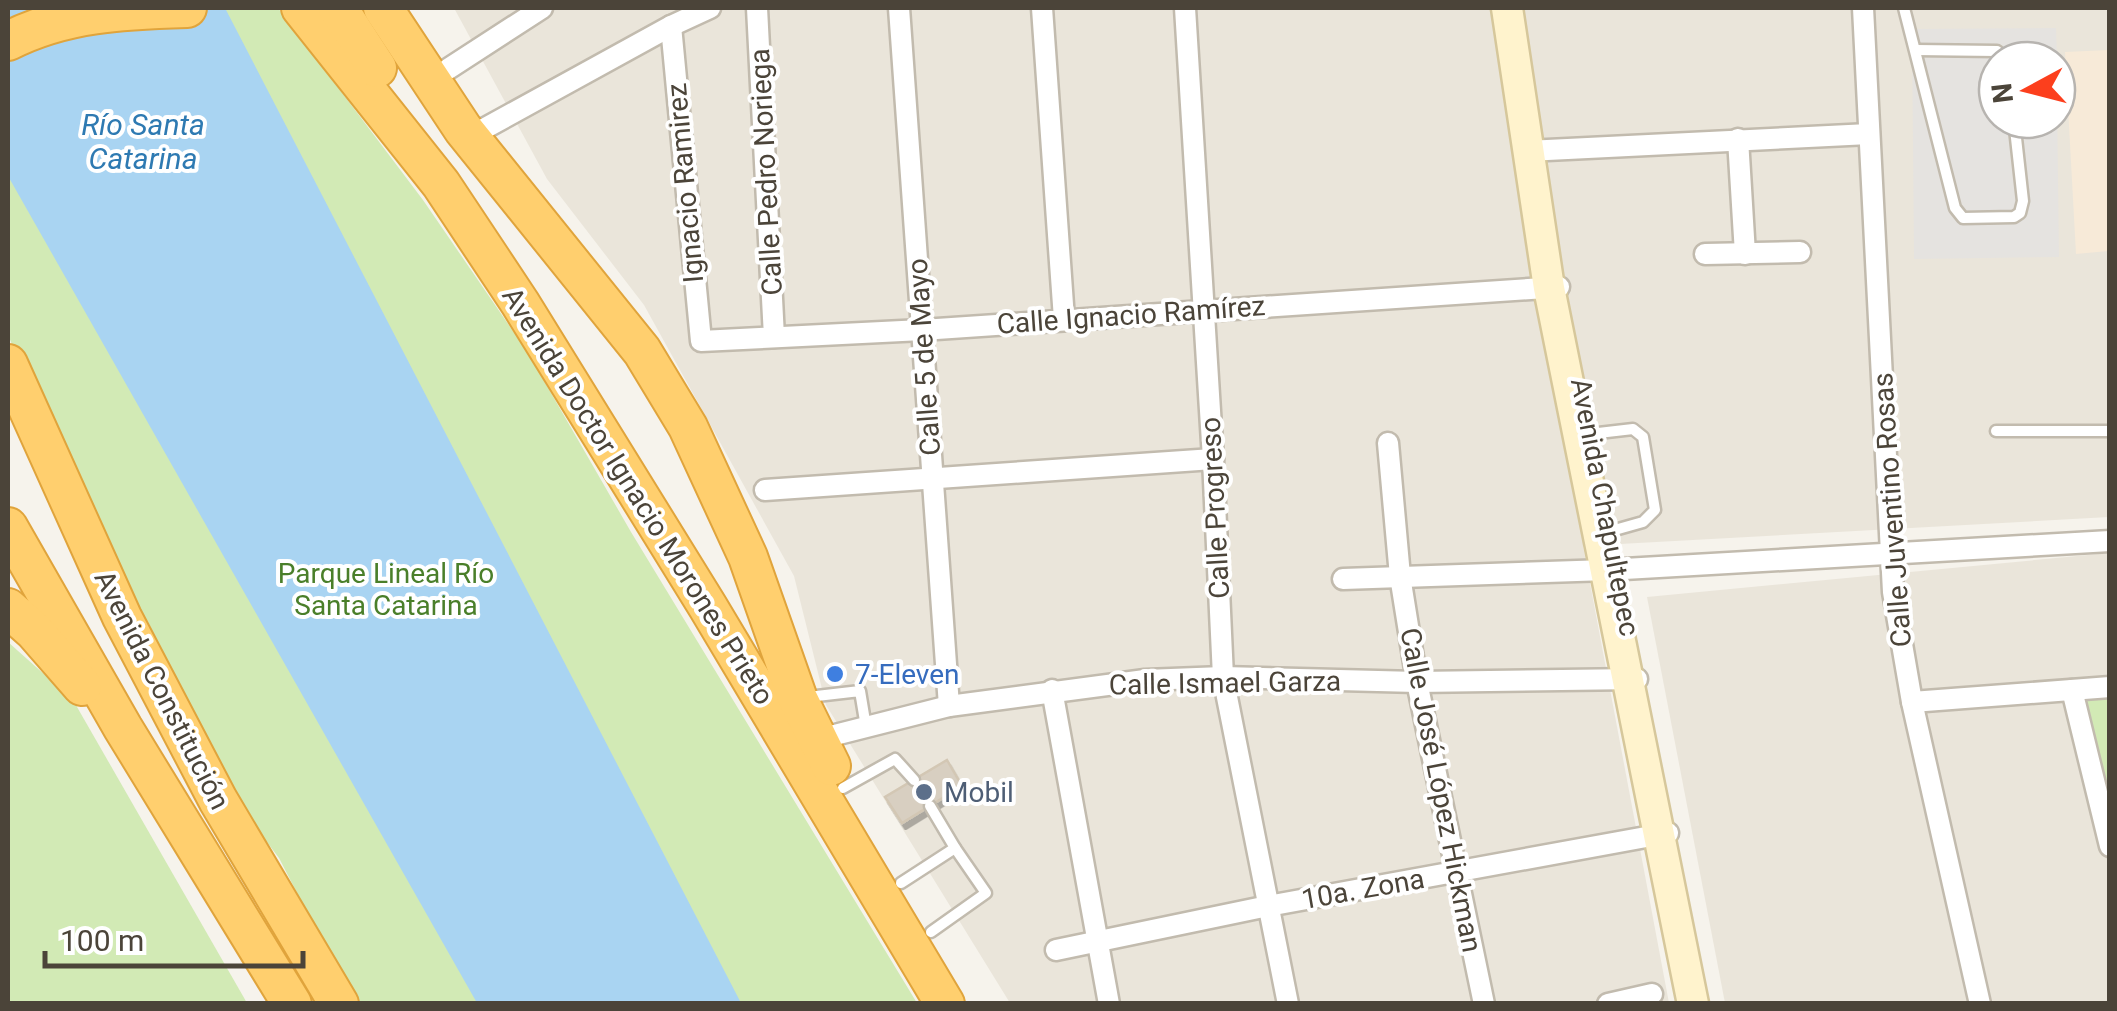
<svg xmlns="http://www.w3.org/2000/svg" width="2117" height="1011" font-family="Roboto,sans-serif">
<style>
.residential{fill:#eae5da;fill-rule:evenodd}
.commercial{fill:#f7ead8}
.green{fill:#d2eab5}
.parking{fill:#e5e3e0}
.water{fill:#a9d4f2}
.building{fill:#d8cfc1;stroke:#d3c7b4;stroke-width:2.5;filter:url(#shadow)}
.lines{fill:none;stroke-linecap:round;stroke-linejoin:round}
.lane-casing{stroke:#c2bbae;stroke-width:15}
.street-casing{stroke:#c2bbae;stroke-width:25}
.secondary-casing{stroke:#d6c79b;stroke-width:35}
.highway-casing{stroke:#e0a43c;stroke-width:42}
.lane{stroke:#fff;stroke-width:10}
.street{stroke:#fff;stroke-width:20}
.secondary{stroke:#fff3cd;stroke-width:30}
.highway{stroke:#ffcf6e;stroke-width:38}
.shop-dot{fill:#3f7fe0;stroke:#fff;stroke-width:4}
.service-dot{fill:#5c6f8a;stroke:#fff;stroke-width:4}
.labels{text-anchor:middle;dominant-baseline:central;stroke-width:8;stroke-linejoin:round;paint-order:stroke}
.street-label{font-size:28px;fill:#4b4439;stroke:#fff}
.park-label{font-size:28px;fill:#4a7f2a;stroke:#fff}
.shop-label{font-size:28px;fill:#366cbe;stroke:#fff;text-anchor:start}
.service-label{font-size:28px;fill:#4e5e75;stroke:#fff;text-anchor:start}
.water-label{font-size:30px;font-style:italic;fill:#2e7ab2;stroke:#fff}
</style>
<defs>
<filter id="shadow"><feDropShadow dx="3.5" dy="6" stdDeviation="0" flood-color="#0004"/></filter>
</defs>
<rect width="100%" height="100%" fill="#f6f3ec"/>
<g class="residential">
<path d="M454,8H2109V517L1583,546L1669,1003H1010L826,705L794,576L644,305L547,179ZM1997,60H2057V120H1997Z"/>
<polygon points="2109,553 2109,1003 1725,1003 1647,597"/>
</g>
<polygon class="commercial" points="2109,50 2109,251 2076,254 2065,52"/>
<g class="green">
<polygon points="8,8 278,8 423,200 528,353 631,532 917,1003 354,1003 279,858 226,788 113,582 8,335"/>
<polygon points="8,642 73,700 247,1003 8,1003"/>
<polygon points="2109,687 2109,834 2072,690"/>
</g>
<polygon class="parking" points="2056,28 2057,60 1997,60 1997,120 2057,120 2057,102 2059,257 1914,259 1912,29"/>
<polygon class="water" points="8,8 225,8 741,1003 477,1003 8,176"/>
<polygon class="building" points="947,760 962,786 902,823 885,797"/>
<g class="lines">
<g class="lane-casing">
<g id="lane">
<polyline points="1904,8 1955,208 1963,218 2014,217 2020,213 2023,201 2014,120"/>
<polyline points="1916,50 1997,51 2007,60"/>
<polyline points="1996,431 2110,431"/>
<polyline points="1581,435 1633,429 1643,437 1655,510 1643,522 1604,533"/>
<polyline points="808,697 860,691 866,727"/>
<polyline points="843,788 895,759 914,780"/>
<polyline points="901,883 955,848 930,806"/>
<polyline points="931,932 986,893 955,848"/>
</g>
</g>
<g class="street-casing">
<g id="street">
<polyline points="757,8 774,337"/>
<polyline points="899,8 949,706"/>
<polyline points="1042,8 1064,319"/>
<polyline points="1185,8 1213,459 1223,677 1288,1004"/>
<polyline points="1863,8 1893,592 1912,702 1980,1004"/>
<polyline points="671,26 701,341 922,330 1559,287"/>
<polyline points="448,69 542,8"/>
<polyline points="469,137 671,26 710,8"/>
<polyline points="1738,139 1745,254"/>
<polyline points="1527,151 1869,134"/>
<polyline points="1705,254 1800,252"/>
<polyline points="1388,443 1400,576 1417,682 1484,1004"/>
<polyline points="765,490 1213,459"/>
<polyline points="1343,579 1607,570 2110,541"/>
<polyline points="1052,690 1109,1004"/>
<polyline points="2072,690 2110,846"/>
<polyline points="1912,702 2110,687"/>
<polyline points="815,740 949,706 1145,680 1223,677 1417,682 1637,679"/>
<polyline points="1056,950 1268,906 1668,833"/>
<polyline points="1608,1004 1652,994"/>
</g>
</g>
<g class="secondary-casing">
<polyline id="secondary" points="1507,8 1549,288 1693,1004"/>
</g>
<g class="highway-casing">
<g id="highway">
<polyline points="301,8 441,184 520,303 708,607 945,1004"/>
<polyline points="338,8 377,68"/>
<polyline points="383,8 463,129 642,351 688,427 748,557 798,699 831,766"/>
<path d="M8,41C65,12 123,10 187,8"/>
<polyline points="8,364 122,617 218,800 339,1004"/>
<polyline points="8,527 123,728 292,1004"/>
<polyline points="8,608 34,631 82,686"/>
</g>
</g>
<use href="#lane" class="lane"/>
<use href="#street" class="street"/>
<use href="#secondary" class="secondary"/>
<use href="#highway" class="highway"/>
</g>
<circle class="shop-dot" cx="835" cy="674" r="10"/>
<circle class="service-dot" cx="924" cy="792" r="10"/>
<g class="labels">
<g class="street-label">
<text transform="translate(766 172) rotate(-93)">Calle Pedro Noriega</text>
<text transform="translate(685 183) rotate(-95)">Ignacio Ramirez</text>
<text transform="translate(1131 315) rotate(-4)">Calle Ignacio Ramírez</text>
<text transform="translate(924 357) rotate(-94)">Calle 5 de Mayo</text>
<text transform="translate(638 496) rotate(58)">Avenida Doctor Ignacio Morones Prieto</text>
<text transform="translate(1605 507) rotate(79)">Avenida Chapultepec</text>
<text transform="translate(1215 508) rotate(-93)">Calle Progreso</text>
<text transform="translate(1892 510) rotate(-94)">Calle Juventino Rosas</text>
<text transform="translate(1225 683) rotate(-1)">Calle Ismael Garza</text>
<text transform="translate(162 690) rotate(63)">Avenida Constitución</text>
<text transform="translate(1441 790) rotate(79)">Calle José López Hickman</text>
<text transform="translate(1363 889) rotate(-10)">10a. Zona</text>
</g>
<g class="park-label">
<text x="386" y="573">Parque Lineal Río<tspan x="386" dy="32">Santa Catarina</tspan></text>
</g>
<g class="shop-label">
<text x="855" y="674">7-Eleven</text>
</g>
<g class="service-label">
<text x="944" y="792">Mobil</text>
</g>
<g class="water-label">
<text x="143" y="124">Río Santa<tspan x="143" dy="34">Catarina</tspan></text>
</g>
</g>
<rect width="2117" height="1011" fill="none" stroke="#4b4439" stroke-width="20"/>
<g transform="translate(2027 90) rotate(263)"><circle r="48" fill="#ffffff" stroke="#b7b4b0" stroke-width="2.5"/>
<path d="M0-8L18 38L0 25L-18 38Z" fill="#fc3f1d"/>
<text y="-15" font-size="28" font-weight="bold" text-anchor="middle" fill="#4b4439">N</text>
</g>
<path d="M45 951v15h258v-15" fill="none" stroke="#4b4439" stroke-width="5"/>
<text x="60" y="951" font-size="30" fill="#4b4439" stroke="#ffffff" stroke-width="8" paint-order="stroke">100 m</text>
</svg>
